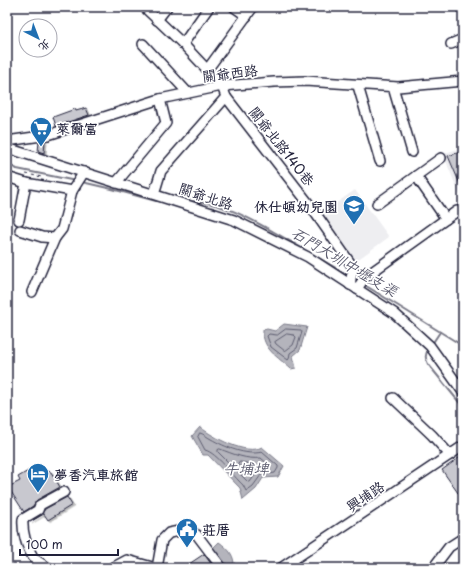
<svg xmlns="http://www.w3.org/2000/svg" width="470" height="575" font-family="'Playpen Sans','LXGW WenKai TC',sans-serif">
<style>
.built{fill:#eeeef1}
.water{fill:#b4b4bc;stroke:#7a7a88}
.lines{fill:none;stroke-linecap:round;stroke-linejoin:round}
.shore{stroke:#5c5c6f;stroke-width:1}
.stream{stroke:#7a7a88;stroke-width:2}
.building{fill:#c8c8cf;stroke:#22223b;filter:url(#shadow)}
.minor-casing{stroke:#22223b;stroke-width:12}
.path{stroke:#22223b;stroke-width:1;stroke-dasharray:3 3;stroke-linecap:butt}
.minor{stroke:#fff;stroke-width:9}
.labels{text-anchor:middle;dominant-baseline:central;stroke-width:3.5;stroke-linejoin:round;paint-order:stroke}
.street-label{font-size:14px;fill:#22223b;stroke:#fff}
.poi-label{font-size:14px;font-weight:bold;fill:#22223b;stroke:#fff;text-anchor:start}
.water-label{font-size:15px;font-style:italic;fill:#5c5c6f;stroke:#fff}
</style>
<defs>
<filter id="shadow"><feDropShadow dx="2" dy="1.5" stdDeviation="0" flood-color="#0004"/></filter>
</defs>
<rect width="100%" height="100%" fill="#fff"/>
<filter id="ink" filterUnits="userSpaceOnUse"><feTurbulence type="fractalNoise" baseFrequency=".025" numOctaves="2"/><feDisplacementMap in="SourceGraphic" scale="8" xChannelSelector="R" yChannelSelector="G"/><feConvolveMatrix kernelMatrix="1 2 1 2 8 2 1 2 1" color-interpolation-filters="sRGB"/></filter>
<g filter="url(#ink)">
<g class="built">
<polygon points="463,147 463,203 443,154"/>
<polygon points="355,190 389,237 353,263 319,215"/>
</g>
<g class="water">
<path d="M284,324L307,327L300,350L293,356L296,368L291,369C278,357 262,349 263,330L267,329L275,331Z"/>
<path d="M200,427C213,437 246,456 262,447L284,466L278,477L263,478L256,489L243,500L240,488L208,455H203L192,436Z"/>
<path d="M219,542C229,549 235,556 234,568H226L213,548Z"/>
</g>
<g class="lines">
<g class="shore">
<polygon points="286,329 301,330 302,332 297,348 290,353 289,359 288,360 271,347 267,336 269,334 277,335"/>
<polygon points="287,334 294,335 296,337 293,345 285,351 276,344 275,342"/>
<path d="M200,433C204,434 207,437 211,439C225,447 246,456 262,452L278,466V468L275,473L261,475L253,486L246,491L243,485C233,476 217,453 205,450L198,437Z"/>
<path d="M220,449C233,454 247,460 261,458L270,466V468L258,471L250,482H248L218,452V450Z"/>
<polygon points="240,462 252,464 253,467 249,473 247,473 238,465"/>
</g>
<g class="stream">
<polyline points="7,164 17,169 76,181"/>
<polyline points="82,182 112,189 156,201 161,201"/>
<path d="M188,201C219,201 247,217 274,232C299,246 324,261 349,276"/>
<polyline points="363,284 463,346"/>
<polyline points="432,344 440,332"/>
<path d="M428,350C425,355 425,358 428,364L463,407"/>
</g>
</g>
<g class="building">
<polygon points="86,108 89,115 56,126 53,117 75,109 76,111"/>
<polygon points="45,141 44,153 38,151 39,142"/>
<polygon points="463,151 463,191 448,156"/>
<polygon points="463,455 463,491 458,493 442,470"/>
<polygon points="33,468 51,472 60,487 37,500 33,506 24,512 8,487 20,481 18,477"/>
<polygon points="67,497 72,505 48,520 44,514 30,522 41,515 45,509"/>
<polygon points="204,554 214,568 183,568"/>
</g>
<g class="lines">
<g class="minor-casing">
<g id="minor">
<polyline points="144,7 183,44 216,79 222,86 226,97 309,204 353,267 350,285"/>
<polyline points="234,7 247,16"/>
<polyline points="157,20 167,7"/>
<polyline points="143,44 188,93"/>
<polyline points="183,44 209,7"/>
<polyline points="451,44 463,39"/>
<polyline points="207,70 253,7"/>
<polyline points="358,86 380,161"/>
<polyline points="393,87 412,152"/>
<polyline points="7,141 48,135 160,99 222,86 274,82 305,81 398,87 463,81"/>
<polyline points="7,148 234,220 308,257 394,313 430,346 463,392"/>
<polyline points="416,176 446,219"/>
<polyline points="7,177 26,183 72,191 84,172"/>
<polyline points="116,183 166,123 160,99"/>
<polyline points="154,194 161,171 226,97"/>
<polyline points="377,204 441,158"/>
<polyline points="19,220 26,183"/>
<polyline points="20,230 42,237 55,238 62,229 72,191"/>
<polyline points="357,289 365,277 457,211"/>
<polyline points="32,292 55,238"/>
<polyline points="393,398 432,435 450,455"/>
<path d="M49,568C44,565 36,561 33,557C26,546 22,531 23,519L38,510L40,505L64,492"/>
<polyline points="112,568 127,560 156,568"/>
<polyline points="157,568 162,540 169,533 184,530 191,531 197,535 222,568"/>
<polyline points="281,568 463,446"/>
<polyline points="433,568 449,547 463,538"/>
</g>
</g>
<polyline class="path" points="26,174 42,177"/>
<use href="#minor" class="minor"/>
</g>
</g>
<defs>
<g id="supermarket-pin" transform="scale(1.15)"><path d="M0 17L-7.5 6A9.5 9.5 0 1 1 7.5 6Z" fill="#1f6fb2" stroke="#fff"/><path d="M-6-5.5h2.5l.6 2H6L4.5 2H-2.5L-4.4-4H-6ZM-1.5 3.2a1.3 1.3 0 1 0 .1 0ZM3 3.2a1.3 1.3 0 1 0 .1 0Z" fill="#fff"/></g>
<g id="school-pin" transform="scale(1.15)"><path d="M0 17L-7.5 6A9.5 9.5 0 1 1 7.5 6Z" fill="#1f6fb2" stroke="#fff"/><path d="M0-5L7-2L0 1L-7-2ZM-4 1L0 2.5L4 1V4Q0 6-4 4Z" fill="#fff"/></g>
<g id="hotel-pin" transform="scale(1.15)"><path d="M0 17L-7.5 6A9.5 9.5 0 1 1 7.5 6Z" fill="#1f6fb2" stroke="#fff"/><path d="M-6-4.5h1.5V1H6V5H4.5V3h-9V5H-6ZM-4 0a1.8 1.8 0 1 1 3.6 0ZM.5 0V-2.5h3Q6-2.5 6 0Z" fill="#fff"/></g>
<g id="civic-pin" transform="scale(1.15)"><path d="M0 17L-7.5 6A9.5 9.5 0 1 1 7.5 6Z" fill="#1f6fb2" stroke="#fff"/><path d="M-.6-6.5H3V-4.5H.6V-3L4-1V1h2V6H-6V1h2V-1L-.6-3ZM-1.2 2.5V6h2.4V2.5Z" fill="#fff"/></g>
</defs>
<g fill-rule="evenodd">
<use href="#supermarket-pin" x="41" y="128"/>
<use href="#school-pin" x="354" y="206"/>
<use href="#hotel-pin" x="38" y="474"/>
<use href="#civic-pin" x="187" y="529"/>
</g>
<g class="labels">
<g class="street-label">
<text transform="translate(230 73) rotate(-7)">關爺西路</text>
<text transform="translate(282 146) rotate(52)">關爺北路140巷</text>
<text transform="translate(206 196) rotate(18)">關爺北路</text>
<text transform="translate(365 496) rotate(-34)">興埔路</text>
</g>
<g class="poi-label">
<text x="56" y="128">萊爾富</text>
<text x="338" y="206" text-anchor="end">休仕頓幼兒園</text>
<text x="54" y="474">夢香汽車旅館</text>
<text x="202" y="529">莊厝</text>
</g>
<g class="water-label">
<text transform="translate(345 261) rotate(31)">石門大圳中壢支渠</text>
<text x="246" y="467">牛埔埤</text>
</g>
</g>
<rect width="470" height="575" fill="none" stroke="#fff" stroke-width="24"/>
<rect x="12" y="12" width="446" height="551" fill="none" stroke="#22223b" stroke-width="1.5" filter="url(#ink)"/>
<g transform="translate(38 38) rotate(138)"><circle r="19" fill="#ffffff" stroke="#a7a7b1"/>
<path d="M0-3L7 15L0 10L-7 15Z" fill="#1f6fb2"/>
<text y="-6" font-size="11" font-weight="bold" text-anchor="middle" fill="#22223b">北</text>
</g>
<path d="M20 549v6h98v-6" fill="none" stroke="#22223b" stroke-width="2"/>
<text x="26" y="549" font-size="12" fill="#22223b" stroke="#ffffff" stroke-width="3" paint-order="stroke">100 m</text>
</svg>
